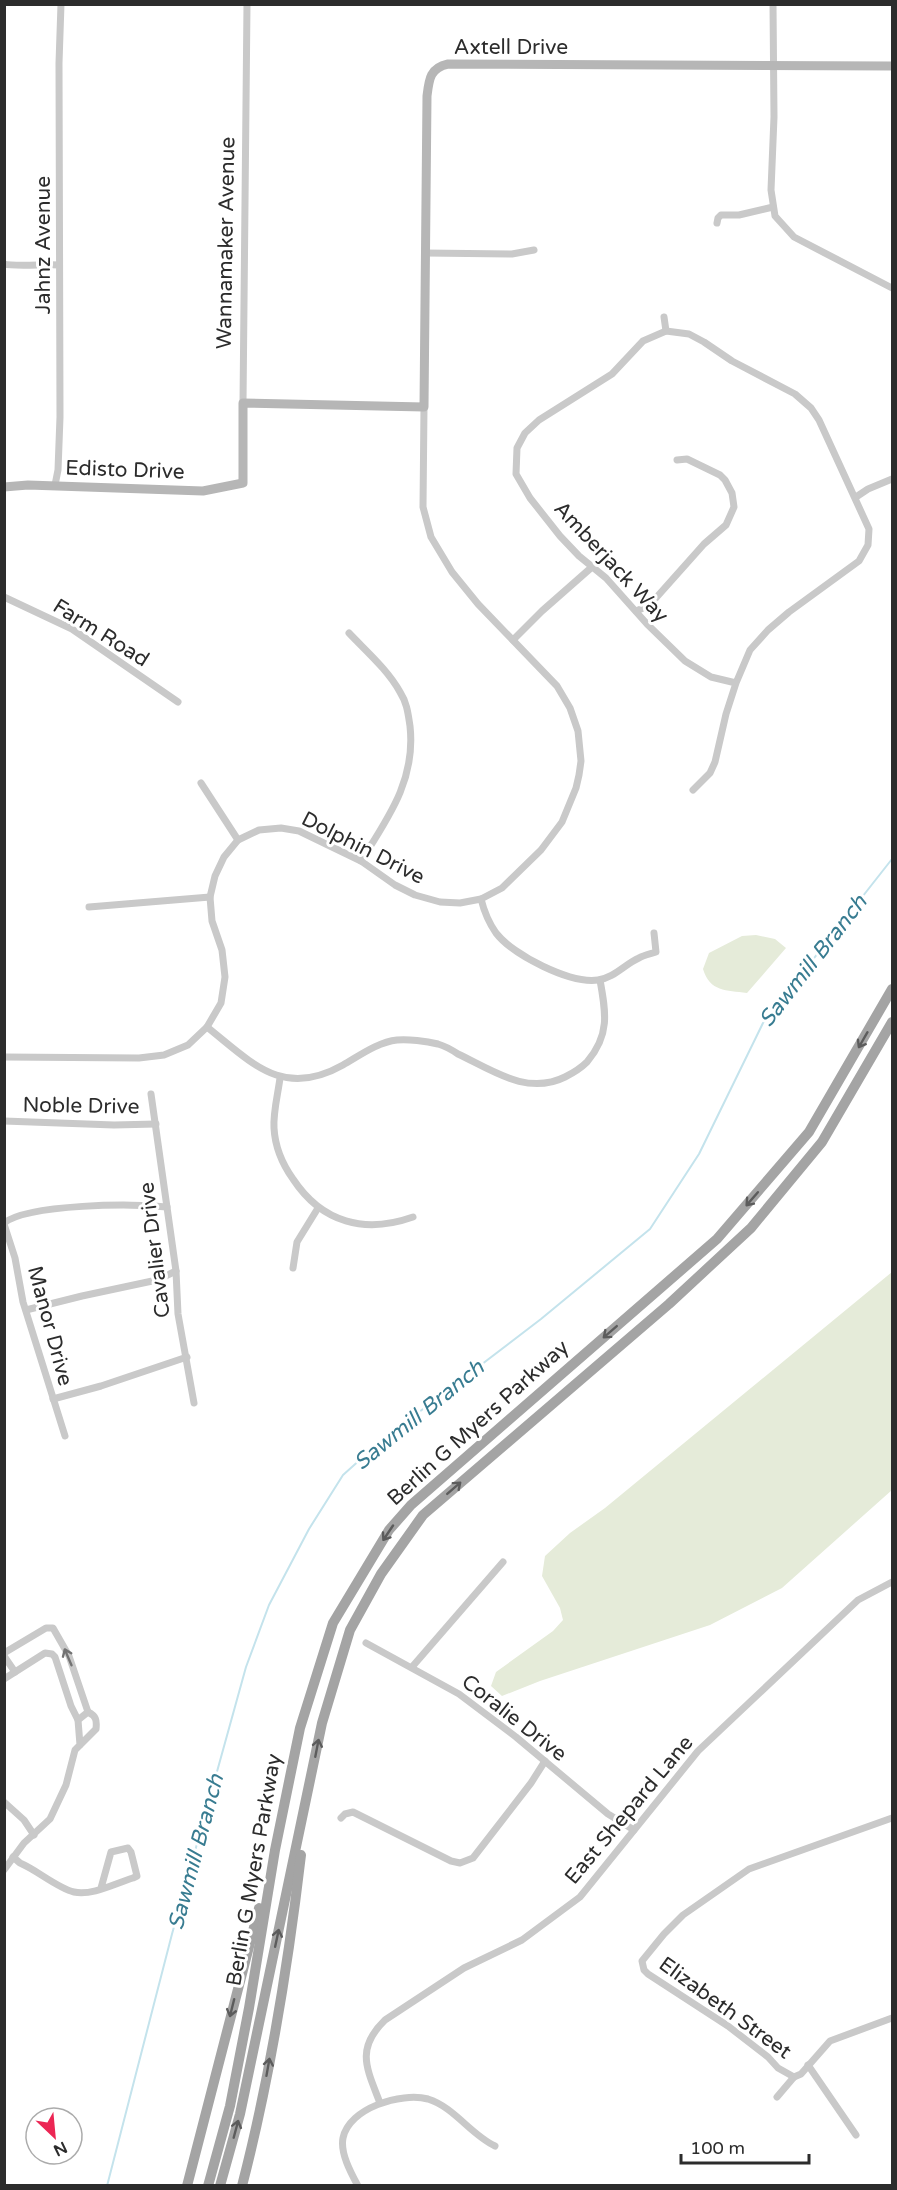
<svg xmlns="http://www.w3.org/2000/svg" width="897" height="2190" font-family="'Varela Round',sans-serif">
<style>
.green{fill:#e5ebd9}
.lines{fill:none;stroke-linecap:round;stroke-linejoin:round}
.stream{stroke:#c4e3ec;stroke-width:2}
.street{stroke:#c9c9c9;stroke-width:7}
.secondary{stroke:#b6b6b6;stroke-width:9}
.primary{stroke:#a4a4a4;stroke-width:10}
.oneway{stroke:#5c5c5c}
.oneway2{stroke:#737373}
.labels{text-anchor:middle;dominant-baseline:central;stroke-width:6;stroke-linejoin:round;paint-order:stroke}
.street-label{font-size:21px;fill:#2c2c2c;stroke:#fff}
.water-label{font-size:22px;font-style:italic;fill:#387c91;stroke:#fff}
</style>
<rect width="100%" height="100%" fill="#fff"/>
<g class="green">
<path d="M756,935L775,939L786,948L747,993C726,990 710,992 703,969L709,953L742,936Z"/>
<polygon points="892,1272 892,1490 782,1588 710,1625 540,1681 502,1696 491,1686 496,1672 553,1631 563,1620 560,1608 542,1576 545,1556 570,1533 605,1508"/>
</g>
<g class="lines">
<polyline class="stream" points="107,2186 172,1934 246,1667 269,1605 309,1529 343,1475 381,1441 541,1319 650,1229 699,1154 763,1023 892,859"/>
<g class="street">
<polyline points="773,4 774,117 771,190 775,216 794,237 892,288"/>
<polyline points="717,223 718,218 721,215 739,215 773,207"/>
<polyline points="425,253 512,254 534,250"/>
<path d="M4,264C14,267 46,264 59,265"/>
<polyline points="664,317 666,331"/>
<polyline points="243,403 247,4"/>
<polyline points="55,485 58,470 60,417 59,63 61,4"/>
<polyline points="856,497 868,489 892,479"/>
<polyline points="4,597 72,629 178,702"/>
<polyline points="636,611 648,606 655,599 704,544 726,525 734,507 732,493 725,480 720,475 687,459 677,460"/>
<path d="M349,633C366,651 388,670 400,692C407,703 408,713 410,726C416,780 388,818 361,861"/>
<polyline points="513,640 542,611 592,567"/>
<polyline points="201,783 238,840"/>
<polyline points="693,790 710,773 715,762 726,714 736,683 750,650 768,630 789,612 859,561 868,545 869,529 819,420 811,408 795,394 732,361 704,342 689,334 666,331 643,341 612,374 539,420 525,433 517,448 516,474 530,498 560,536 579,556 606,578 647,624 685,661 711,677 736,683"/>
<path d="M481,899C484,911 489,923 496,933C513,955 570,984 598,980C614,978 625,964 639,958C644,955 650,954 656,952L654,933"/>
<polyline points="89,907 210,897"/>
<path d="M207,1027C252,1063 283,1099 343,1065C359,1056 378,1042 397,1040C408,1039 426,1041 438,1044C445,1046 452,1050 458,1054C492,1070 527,1096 565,1077C573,1073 580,1069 587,1062C610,1035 606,1013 600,980"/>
<polyline points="4,1057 139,1058 164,1055 188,1045 207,1027 221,1003 225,977 222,950 212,921 210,897 215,876 224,857 238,840 259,830 281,828 299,831 361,861 395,885 415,895 440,902 460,903 481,899 502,888 541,850 562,822 576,788 579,775 581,761 578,731 570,708 557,686 478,604 452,572 431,537 423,507 424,407"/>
<path d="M280,1078C278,1094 273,1112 274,1128C275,1146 283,1165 293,1179C322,1223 365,1234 413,1217"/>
<polyline points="151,1094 176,1271 178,1314 194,1403"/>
<polyline points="4,1121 114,1125 156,1124"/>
<path d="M4,1223C28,1204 135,1203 167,1207"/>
<polyline points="4,1224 15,1258 23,1302 65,1436"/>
<polyline points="293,1268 297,1242 318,1208"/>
<polyline points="26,1310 82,1296 157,1280 176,1271"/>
<polyline points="53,1399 101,1386 187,1357"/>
<polyline points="366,1643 459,1694 516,1737 608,1814 634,1830"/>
<polyline points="4,1653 46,1628 53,1628 69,1656 88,1712"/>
<polyline points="4,1656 15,1672"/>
<polyline points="412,1667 503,1562"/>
<polyline points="4,1679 45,1653 52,1654 55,1657 71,1706 78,1720"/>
<polyline points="4,1802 24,1820 34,1835"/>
<polyline points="341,1818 345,1814 353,1812 451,1861 460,1863 473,1858 531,1783 545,1761"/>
<path d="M13,1857L20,1863C37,1870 57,1888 74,1892C92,1896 116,1883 133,1878L137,1876L131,1852L128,1848L111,1852L101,1888"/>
<path d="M4,1870L24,1843L50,1819L66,1785L75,1750L96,1729C97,1720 96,1716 88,1712L78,1720L80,1745"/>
<polyline points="808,2065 856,2135"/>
<polyline points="794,2077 778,2068 768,2057 728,2026 648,1974 644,1970 642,1961 664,1934 683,1915 749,1869 892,1818"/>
<polyline points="777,2097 794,2077 801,2074 830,2041 892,2018"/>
<path d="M380,2103C367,2069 355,2049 385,2020L464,1968L522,1940L580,1897L698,1751L858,1600L892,1582"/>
<path d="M358,2186C351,2173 340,2153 343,2138C349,2108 401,2092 428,2099C454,2107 471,2135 495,2146"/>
</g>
<path class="secondary" d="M4,487L28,485L203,491L243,483V403L424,407L427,96C429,79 430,68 448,64L892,66"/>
<g class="primary">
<polyline points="187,2186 259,1908"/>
<polyline points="208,2186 230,2106 249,2008 275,1850 300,1728 333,1623 389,1530 411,1505 717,1239 809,1132 892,989"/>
<polyline points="220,2186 240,2114 322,1723 350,1630 381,1574 423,1515 669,1304 751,1228 822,1142 892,1022"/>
<path d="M242,2186C270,2078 288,1966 301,1855"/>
</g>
</g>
<defs><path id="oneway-shaft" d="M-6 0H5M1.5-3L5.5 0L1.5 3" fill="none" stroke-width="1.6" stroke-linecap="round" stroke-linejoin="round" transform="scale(1.5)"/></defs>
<g class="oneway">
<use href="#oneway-shaft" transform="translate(863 1040) rotate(120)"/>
<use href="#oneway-shaft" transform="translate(752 1199) rotate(131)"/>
<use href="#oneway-shaft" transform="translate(610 1332) rotate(139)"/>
<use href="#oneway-shaft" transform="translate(454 1488) rotate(-41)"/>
<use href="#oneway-shaft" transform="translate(388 1533) rotate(124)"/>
<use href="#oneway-shaft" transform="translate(317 1748) rotate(-79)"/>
<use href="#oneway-shaft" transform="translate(277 1938) rotate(-78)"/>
<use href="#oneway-shaft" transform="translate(232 2008) rotate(104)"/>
<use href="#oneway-shaft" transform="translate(268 2067) rotate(-80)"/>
<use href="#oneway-shaft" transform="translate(236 2129) rotate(-75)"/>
</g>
<use class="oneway2" href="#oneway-shaft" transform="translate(68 1657) rotate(-113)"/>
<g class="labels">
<g class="street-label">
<text x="511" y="47">Axtell Drive</text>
<text transform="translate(226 243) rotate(-89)">Wannamaker Avenue</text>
<text transform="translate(43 245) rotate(-90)">Jahnz Avenue</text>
<text transform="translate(125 470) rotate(2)">Edisto Drive</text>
<text transform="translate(611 562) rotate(47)">Amberjack Way</text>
<text transform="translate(101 633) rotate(32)">Farm Road</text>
<text transform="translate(363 848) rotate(27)">Dolphin Drive</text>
<text transform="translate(81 1106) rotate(1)">Noble Drive</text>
<text transform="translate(155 1250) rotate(-97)">Cavalier Drive</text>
<text transform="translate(50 1326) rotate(75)">Manor Drive</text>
<text transform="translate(478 1423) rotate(-42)">Berlin G Myers Parkway</text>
<text transform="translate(514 1718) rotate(38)">Coralie Drive</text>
<text transform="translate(629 1810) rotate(-50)">East Shepard Lane</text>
<text transform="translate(254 1870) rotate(-80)">Berlin G Myers Parkway</text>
<text transform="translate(725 2008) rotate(36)">Elizabeth Street</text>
</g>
<g class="water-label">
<text transform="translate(813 961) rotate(-52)">Sawmill Branch</text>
<text transform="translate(419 1415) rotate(-39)">Sawmill Branch</text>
<text transform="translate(196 1852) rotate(-75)">Sawmill Branch</text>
</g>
</g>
<rect width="897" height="2190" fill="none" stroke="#2c2c2c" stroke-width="12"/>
<g transform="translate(54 2136) rotate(154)"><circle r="28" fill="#ffffff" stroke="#ababab" stroke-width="1.5"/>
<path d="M0-4.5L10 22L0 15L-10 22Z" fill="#ec2654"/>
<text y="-9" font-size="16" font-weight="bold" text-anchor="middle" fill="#2c2c2c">N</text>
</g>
<path d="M681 2154v9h128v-9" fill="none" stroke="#2c2c2c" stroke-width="3"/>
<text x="690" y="2154" font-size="18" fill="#2c2c2c" stroke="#ffffff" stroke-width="4.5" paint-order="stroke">100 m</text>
</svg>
